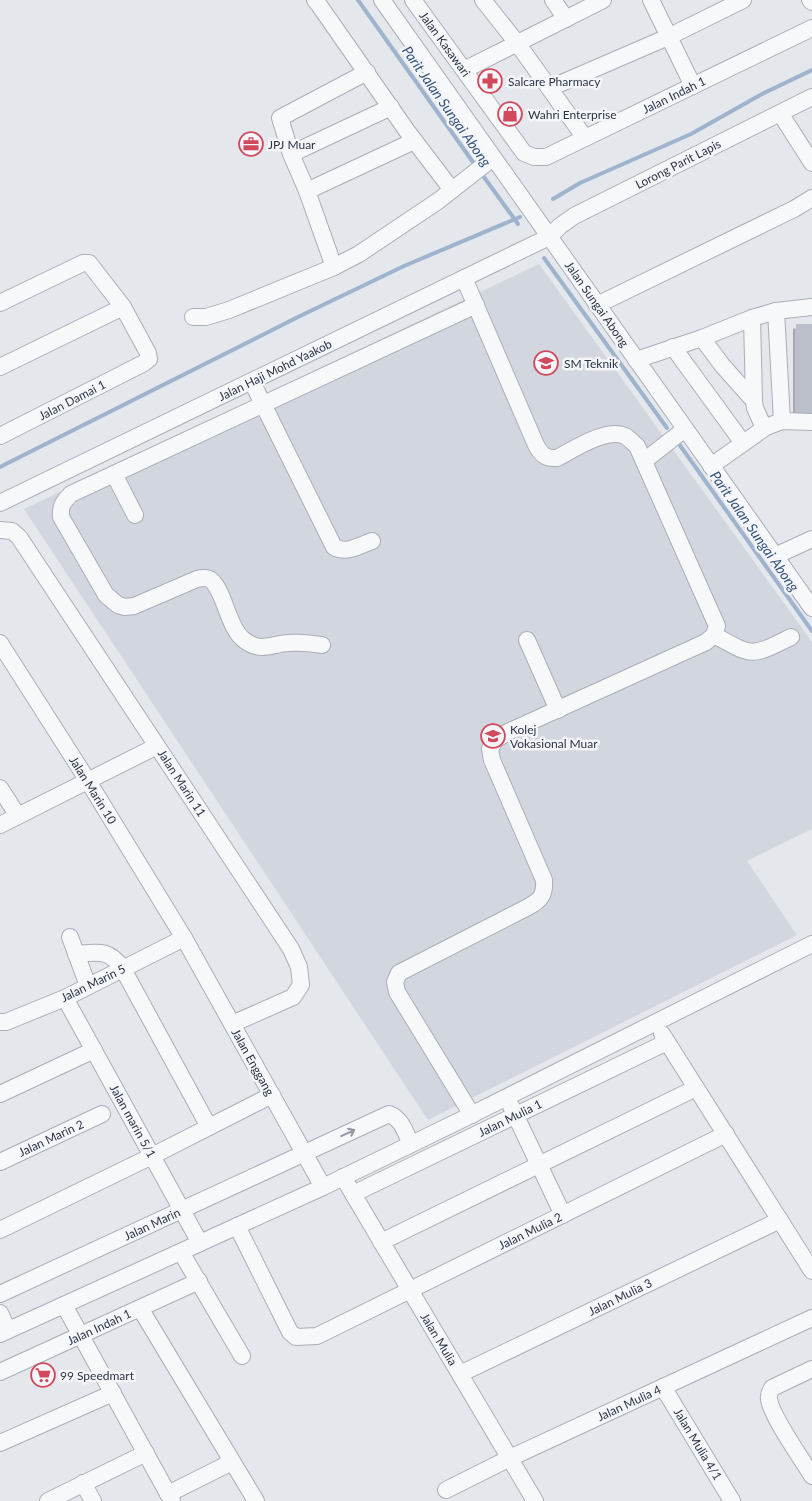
<svg xmlns="http://www.w3.org/2000/svg" width="812" height="1501" font-family="Lato,sans-serif">
<style>
.built{fill:#d2d6de}
.lines{fill:none;stroke-linecap:round;stroke-linejoin:round}
.stream{stroke:#9fb4cc;stroke-width:4}
.building{fill:#bbc0ca;filter:url(#shadow)}
.minor-casing{stroke:#a9aeb7;stroke-width:18}
.minor{stroke:#f7f8fa;stroke-width:16}
.oneway{stroke:#9196a0}
.labels{text-anchor:middle;dominant-baseline:central;stroke-width:5;stroke-linejoin:round;paint-order:stroke}
.street-label{font-size:12px;fill:#2b3445;stroke:#f4f6f9}
.poi-label{font-size:12px;fill:#2b3445;stroke:#f4f6f9;text-anchor:start}
.water-label{font-size:14px;font-style:italic;fill:#34527a;stroke:#f4f6f9}
</style>
<defs>
<filter id="shadow"><feDropShadow dx="-4.5" dy="4.5" stdDeviation="0" flood-color="#0004"/></filter>
</defs>
<rect width="100%" height="100%" fill="#e4e7ec"/>
<polygon class="built" points="539,264 812,642 812,829 747,861 797,935 428,1120 24,509"/>
<g class="lines">
<g class="stream">
<polyline points="358,0 475,165"/>
<polyline points="481,173 518,224"/>
<polyline points="553,199 580,183 691,134 762,94 812,70"/>
<polyline points="544,258 667,428"/>
<polyline points="679,444 812,631"/>
<polyline points="0,467 298,317 404,266 520,217"/>
</g>
</g>
<polygon class="building" points="796,324 812,324 812,415 795,415"/>
<g class="lines">
<g class="minor-casing">
<g id="minor">
<polyline points="315,0 319,5 407,131 452,190"/>
<polyline points="382,0 812,608"/>
<polyline points="413,0 524,153 534,157 546,157 812,28"/>
<polyline points="483,0 517,43 585,138"/>
<polyline points="553,0 566,19"/>
<polyline points="651,0 693,86"/>
<polyline points="810,0 812,2"/>
<polyline points="464,70 603,0"/>
<polyline points="550,88 668,37 743,0"/>
<polyline points="780,113 812,163"/>
<polyline points="291,154 391,107"/>
<polyline points="307,191 291,154 280,118 367,72"/>
<polyline points="334,267 307,191 414,141"/>
<path d="M464,278L536,445C541,454 545,459 557,458C573,450 607,427 625,436C629,438 633,443 637,446L717,626L714,635L706,642L508,732L495,740L490,749L492,760L544,880C545,895 541,900 528,907L399,973L395,982L397,992L472,1115"/>
<polyline points="0,303 83,263 89,263 123,307 148,353 149,359 144,363 0,436"/>
<polyline points="597,305 794,209 812,198"/>
<polyline points="776,311 782,421"/>
<polyline points="193,317 206,317 229,310 334,267 359,254 438,201 493,158"/>
<polyline points="752,318 754,401 755,408 764,428"/>
<polyline points="702,338 722,365 754,401"/>
<polyline points="673,347 743,443"/>
<polyline points="636,360 702,338 752,318 776,311 812,307"/>
<polyline points="0,367 123,307"/>
<path d="M252,382L334,547C346,554 359,546 372,541"/>
<polyline points="644,461 685,429"/>
<polyline points="711,466 766,427 782,421 812,422"/>
<polyline points="114,474 135,515"/>
<polyline points="0,503 549,237 560,226 574,216 812,97"/>
<polyline points="0,530 12,531 19,537 291,949 299,967 301,985 293,997 232,1024"/>
<polyline points="775,556 812,539"/>
<path d="M714,635C754,657 750,657 791,637"/>
<polyline points="527,640 558,710"/>
<polyline points="0,643 88,781 184,938 323,1187"/>
<path d="M322,645C311,643 300,642 288,643C271,644 261,653 244,640C228,628 225,592 211,580C207,577 201,578 197,579L134,606L125,607L118,605L106,595L61,517C60,506 63,502 71,494L476,305"/>
<polyline points="0,788 18,816"/>
<polyline points="0,825 157,746"/>
<polyline points="70,937 88,986"/>
<path d="M76,954C99,952 109,949 123,969L209,1127"/>
<polyline points="65,998 200,1243"/>
<polyline points="0,1022 6,1022 65,998 184,938"/>
<polyline points="662,1034 812,1271"/>
<polyline points="0,1094 94,1050"/>
<polyline points="511,1106 563,1215"/>
<polyline points="0,1162 102,1114"/>
<polyline points="343,1177 535,1501"/>
<polyline points="353,1194 667,1042"/>
<polyline points="237,1226 290,1332 296,1337 317,1336 726,1134"/>
<polyline points="0,1230 152,1156 272,1095"/>
<polyline points="381,1242 696,1088"/>
<polyline points="181,1252 242,1356"/>
<path d="M0,1294L389,1114C402,1119 405,1132 411,1144"/>
<polyline points="64,1305 172,1501"/>
<polyline points="140,1308 256,1501"/>
<polyline points="0,1313 8,1330"/>
<polyline points="0,1334 323,1187 461,1120 812,944"/>
<path d="M812,1369L772,1388C770,1392 768,1394 769,1399C771,1416 802,1459 812,1476"/>
<polyline points="0,1372 199,1281"/>
<polyline points="460,1374 780,1220"/>
<polyline points="663,1387 732,1501"/>
<polyline points="0,1443 113,1393"/>
<polyline points="83,1483 93,1501"/>
<polyline points="446,1490 510,1458 812,1318"/>
<polyline points="168,1494 232,1462"/>
<polyline points="48,1501 146,1453"/>
</g>
</g>
<use href="#minor" class="minor"/>
</g>
<defs><path id="oneway-shaft" d="M-6 0H5M1.5-3L5.5 0L1.5 3" fill="none" stroke-width="1.6" stroke-linecap="round" stroke-linejoin="round" transform="scale(1.25)"/></defs>
<use class="oneway" href="#oneway-shaft" transform="translate(348 1133) rotate(-25)"/>
<defs>
<g id="pharmacy-ring" transform="scale(1.25)"><circle r="9.5" fill="#f4f6f9" stroke="#d1495b" stroke-width="1.5"/><path d="M-2-6h4v4h4v4h-4v4h-4v-4h-4v-4h4Z" fill="#d1495b"/></g>
<g id="shop-ring" transform="scale(1.25)"><circle r="9.5" fill="#f4f6f9" stroke="#d1495b" stroke-width="1.5"/><path d="M-5-2.5h2.3a2.7 3.5 0 0 1 5.4 0H5L5.5 6h-11ZM-1.5-2.5h3a1.5 2.3 0 0 0-3 0Z" fill="#d1495b"/></g>
<g id="office-ring" transform="scale(1.25)"><circle r="9.5" fill="#f4f6f9" stroke="#d1495b" stroke-width="1.5"/><path d="M-6-3h4V-5.5h4V-3h4V5H-6ZM-1-4.5V-3h2v-1.5ZM-6 0V1H6V0Z" fill="#d1495b"/></g>
<g id="school-ring" transform="scale(1.25)"><circle r="9.5" fill="#f4f6f9" stroke="#d1495b" stroke-width="1.5"/><path d="M0-5L7-2L0 1L-7-2ZM-4 1L0 2.5L4 1V4Q0 6-4 4Z" fill="#d1495b"/></g>
<g id="university-ring" transform="scale(1.25)"><circle r="9.5" fill="#f4f6f9" stroke="#d1495b" stroke-width="1.5"/><path d="M0-5L7-2L0 1L-7-2ZM-4 1L0 2.5L4 1V4Q0 6-4 4Z" fill="#d1495b"/></g>
<g id="supermarket-ring" transform="scale(1.25)"><circle r="9.5" fill="#f4f6f9" stroke="#d1495b" stroke-width="1.5"/><path d="M-6-5.5h2.5l.6 2H6L4.5 2H-2.5L-4.4-4H-6ZM-1.5 3.2a1.3 1.3 0 1 0 .1 0ZM3 3.2a1.3 1.3 0 1 0 .1 0Z" fill="#d1495b"/></g>
</defs>
<g fill-rule="evenodd">
<use href="#pharmacy-ring" x="490" y="81"/>
<use href="#shop-ring" x="510" y="114"/>
<use href="#office-ring" x="251" y="144"/>
<use href="#school-ring" x="546" y="363"/>
<use href="#university-ring" x="493" y="736"/>
<use href="#supermarket-ring" x="43" y="1375"/>
</g>
<g class="labels">
<g class="street-label">
<text transform="translate(445 44) rotate(54)">Jalan Kasawari</text>
<text transform="translate(674 95) rotate(-26)">Jalan Indah 1</text>
<text transform="translate(678 164) rotate(-27)">Lorong Parit Lapis</text>
<text transform="translate(597 304) rotate(55)">Jalan Sungai Abong</text>
<text transform="translate(275 370) rotate(-26)">Jalan Haji Mohd Yaakob</text>
<text transform="translate(72 400) rotate(-27)">Jalan Damai 1</text>
<text transform="translate(182 783) rotate(57)">Jalan Marin 11</text>
<text transform="translate(93 790) rotate(58)">Jalan Marin 10</text>
<text transform="translate(93 983) rotate(-26)">Jalan Marin 5</text>
<text transform="translate(253 1062) rotate(61)">Jalan Enggang</text>
<text transform="translate(510 1118) rotate(-26)">Jalan Mulia 1</text>
<text transform="translate(133 1121) rotate(61)">Jalan marin 5/1</text>
<text transform="translate(51 1138) rotate(-25)">Jalan Marin 2</text>
<text transform="translate(152 1224) rotate(-25)">Jalan Marin</text>
<text transform="translate(530 1231) rotate(-26)">Jalan Mulia 2</text>
<text transform="translate(620 1297) rotate(-26)">Jalan Mulia 3</text>
<text transform="translate(99 1327) rotate(-25)">Jalan Indah 1</text>
<text transform="translate(439 1339) rotate(59)">Jalan Mulia</text>
<text transform="translate(629 1403) rotate(-25)">Jalan Mulia 4</text>
<text transform="translate(698 1444) rotate(59)">Jalan Mulia 4/1</text>
</g>
<g class="poi-label">
<text x="508" y="81">Salcare Pharmacy</text>
<text x="528" y="114">Wahri Enterprise</text>
<text x="268" y="144">JPJ Muar</text>
<text x="564" y="363">SM Teknik</text>
<text x="510" y="729">Kolej<tspan x="510" dy="14">Vokasional Muar</tspan></text>
<text x="60" y="1375">99 Speedmart</text>
</g>
<g class="water-label">
<text transform="translate(447 106) rotate(55)">Parit Jalan Sungai Abong</text>
<text transform="translate(755 531) rotate(55)">Parit Jalan Sungai Abong</text>
</g>
</g>
</svg>
